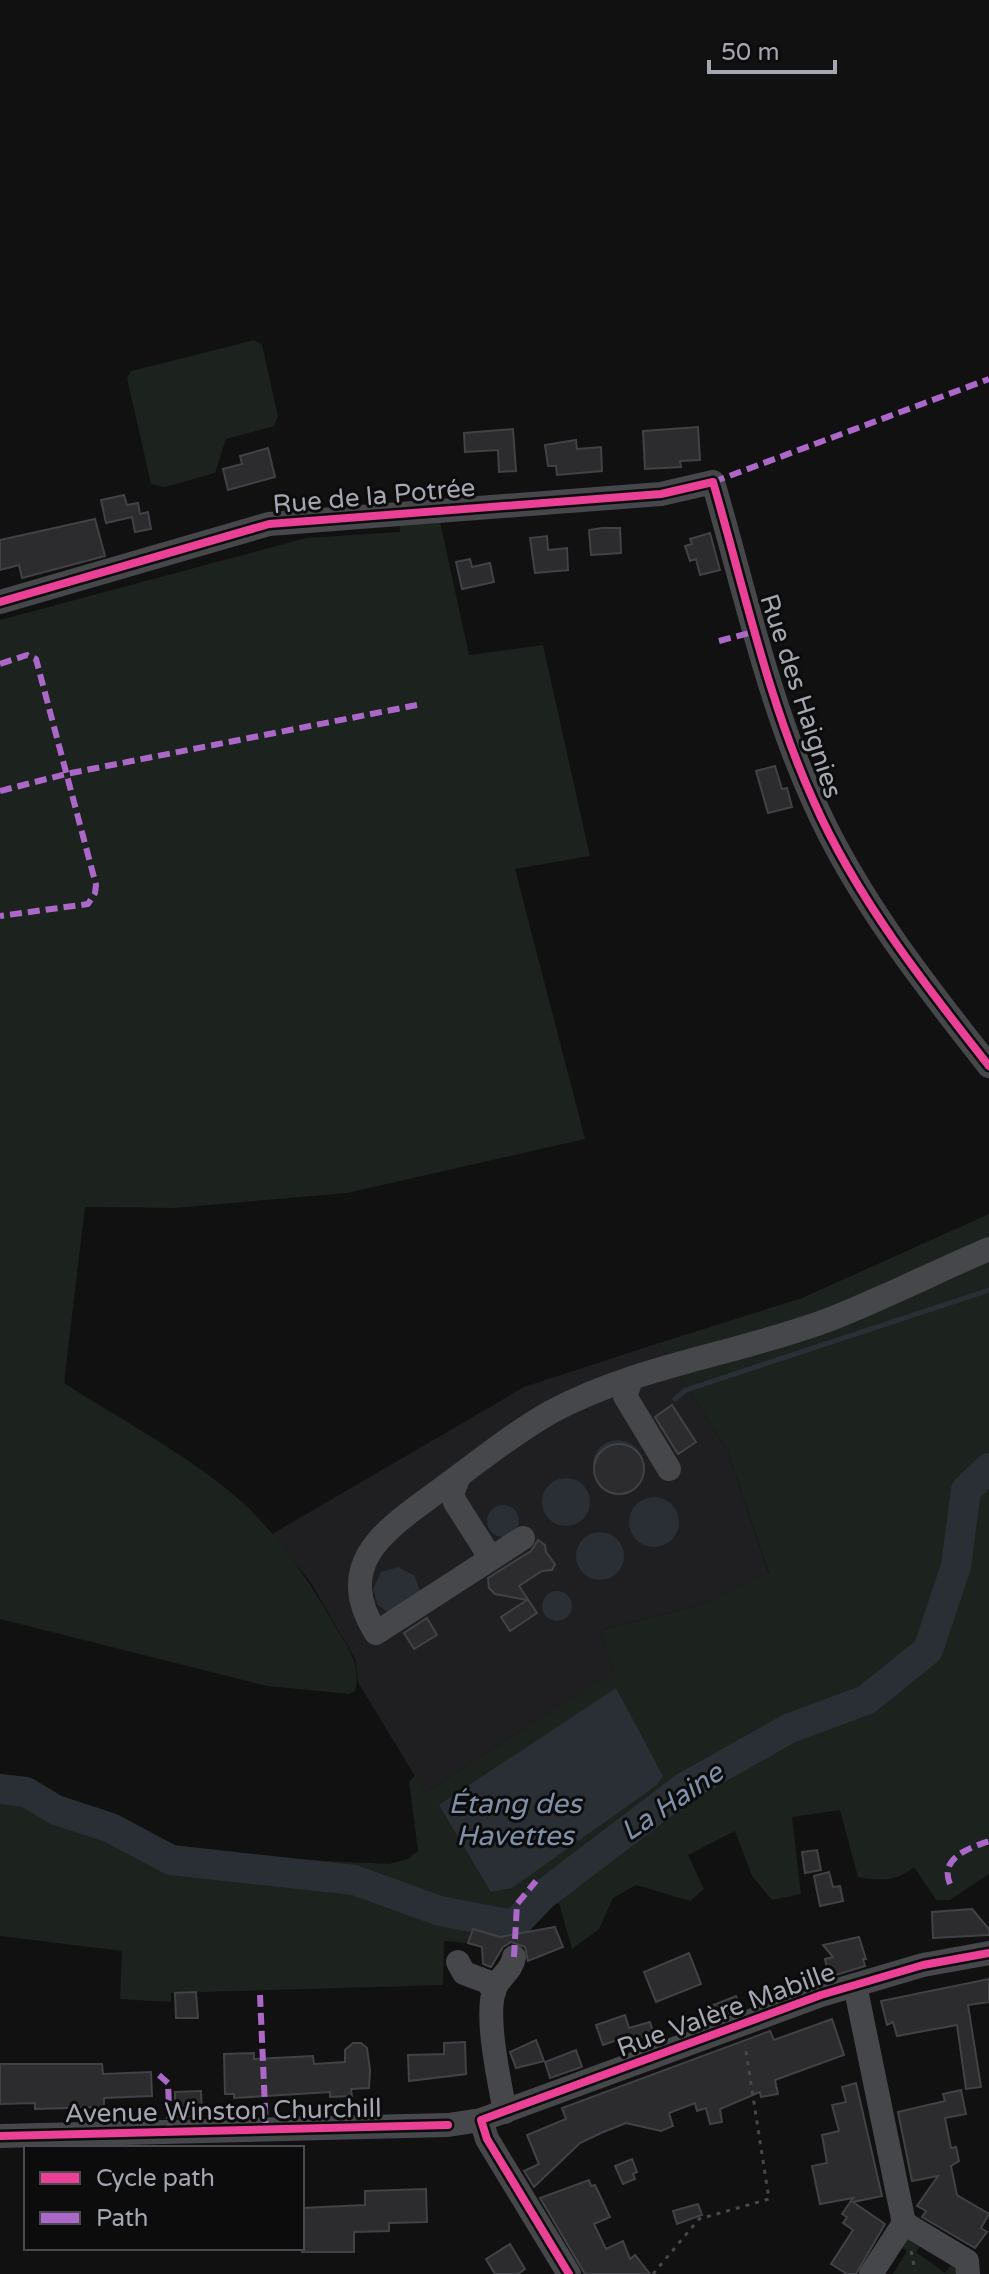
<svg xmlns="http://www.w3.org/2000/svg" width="989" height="2274" font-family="'Varela Round',sans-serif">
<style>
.built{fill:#1f1e20}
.green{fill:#1c221d}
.water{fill:#2a2f36}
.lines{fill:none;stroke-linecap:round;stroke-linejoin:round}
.stream{stroke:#2a2f36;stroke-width:5}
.river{stroke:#2a2f36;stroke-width:30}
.building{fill:#2c2c2e;stroke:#414245;stroke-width:2}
.path{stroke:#48484c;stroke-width:3;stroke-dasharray:4 6;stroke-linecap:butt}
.minor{stroke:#46474b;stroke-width:24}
.quiet{stroke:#ac68c9;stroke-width:6;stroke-dasharray:12 6;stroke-linecap:butt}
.cycleway-casing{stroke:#0c0c0d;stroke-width:13}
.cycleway{stroke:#ea4096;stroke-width:8}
.labels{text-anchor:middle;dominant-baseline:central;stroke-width:6;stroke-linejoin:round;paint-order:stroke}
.street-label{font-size:26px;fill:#a4a6b2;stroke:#0c0c0d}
.water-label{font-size:28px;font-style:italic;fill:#7e90aa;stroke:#0c0c0d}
</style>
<rect width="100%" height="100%" fill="#111112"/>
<polygon class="built" points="659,1343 728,1451 769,1574 693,1607 601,1630 615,1670 425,1793 358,1682 355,1659 311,1583 272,1534 524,1387"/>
<g class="green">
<polygon points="254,340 262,345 278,416 274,426 226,439 215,473 165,487 151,484 127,378 131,371"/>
<path d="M439,517L469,655L543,645L590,856L515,869L585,1139L347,1193L175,1208L85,1207L64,1383C120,1419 182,1452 233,1494C275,1530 307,1577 334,1624C347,1646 362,1665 355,1691L349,1694L267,1686L0,1619V620L306,538L400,532L399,520Z"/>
<path d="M989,1214V1874L950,1900H936L914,1867C896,1882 880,1881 858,1877L840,1810L792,1817L801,1894L772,1900L752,1876L735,1831L688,1855L704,1889L690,1901L636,1885L613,1898L599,1929L572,1949L559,1903L512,1915L477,1912L468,1943L444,1941L443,1985L171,1993V2002L120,1999L122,1951L0,1936V1784L35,1787L165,1848L210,1855L389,1864L408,1859L418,1851L409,1782L415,1775L425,1793L614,1670L601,1630L693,1607L769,1573L728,1451L659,1343L802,1298Z"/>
<polygon points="904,2235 923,2242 916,2252 945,2273 954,2262 961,2274 893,2274 907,2251 898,2245"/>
</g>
<g class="water">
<circle cx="618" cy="1465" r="25"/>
<circle cx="566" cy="1502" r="24"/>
<circle cx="654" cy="1522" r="25"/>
<circle cx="503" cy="1521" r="16"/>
<circle cx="600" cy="1556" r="24"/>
<polygon points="398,1567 415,1576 420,1592 390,1614 378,1605 373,1589 381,1572"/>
<circle cx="557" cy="1606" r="15"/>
<polygon points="616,1688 663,1776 657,1785 512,1888 491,1892 439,1805"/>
</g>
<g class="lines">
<polyline class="stream" points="675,1399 686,1390 989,1290"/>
<polyline class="river" points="0,1789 26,1792 56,1810 111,1828 171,1860 354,1880 440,1911 507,1924 518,1921 543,1895 685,1787 790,1728 866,1700 928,1650 956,1566 966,1490 989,1468"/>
</g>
<g class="building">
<polygon points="698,427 700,460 680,461 681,467 645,469 643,431"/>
<polygon points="513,429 516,471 499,472 498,450 465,452 464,433"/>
<polygon points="576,440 577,449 601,447 602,471 557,475 556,466 548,466 545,445"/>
<polygon points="268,448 275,477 228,490 223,469 242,464 240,456"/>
<polygon points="124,495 127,505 138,503 140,514 148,512 151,529 135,532 132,517 106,523 101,500"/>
<polygon points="95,519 105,556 22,578 19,565 0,570 0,540"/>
<polygon points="602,528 620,528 621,553 591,555 589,530"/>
<polygon points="710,533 720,570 700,575 696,559 690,561 685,546 692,544 690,539"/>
<polygon points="547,536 548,550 567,548 568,570 535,573 530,538"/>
<polygon points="470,559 472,567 490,563 494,582 462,589 456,562"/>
<polygon points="775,766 782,789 787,788 792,807 768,813 756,771"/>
<polygon points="672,1405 696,1442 678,1454 655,1417"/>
<circle cx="619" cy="1469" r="25"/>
<polygon points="538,1540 545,1545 546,1552 555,1564 552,1570 542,1571 519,1586 537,1613 510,1631 501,1617 527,1600 495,1594 489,1588 488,1578 531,1551"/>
<polygon points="427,1618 437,1635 414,1649 404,1633"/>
<polygon points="817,1850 821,1870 805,1873 802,1852"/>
<polygon points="829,1872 833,1887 840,1886 843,1901 820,1906 814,1876"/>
<polygon points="972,1909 989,1929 989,1935 933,1938 932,1912"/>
<polygon points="555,1927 563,1947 528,1961 525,1947 511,1942 503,1947 491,1967 483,1964 482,1947 468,1943 473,1929 500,1937"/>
<polygon points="859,1937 866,1959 863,1959 865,1966 829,1977 825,1959 833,1957 823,1945"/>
<polygon points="689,1953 701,1984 656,2002 644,1972"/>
<polygon points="989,1979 989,2002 968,2005 981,2087 966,2089 957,2025 897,2036 893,2022 887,2025 881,2001"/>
<polygon points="196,1992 198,2018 176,2018 175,1993"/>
<polygon points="736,1996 742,2008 716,2018 711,2006"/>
<polygon points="625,2015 629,2028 650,2022 655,2038 633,2037 621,2043 620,2039 603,2045 596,2025"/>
<polygon points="832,2019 844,2055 775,2080 778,2094 761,2097 760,2092 720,2109 722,2122 710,2124 706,2108 697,2111 695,2103 669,2113 673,2126 661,2131 626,2123 601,2133 580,2143 534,2187 524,2171 539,2164 527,2135 566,2119 562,2108 770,2031 774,2040"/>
<polygon points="536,2040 544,2061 516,2068 510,2052"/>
<polygon points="465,2042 466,2074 409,2081 408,2055 444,2054 444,2043"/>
<polygon points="353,2043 361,2043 367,2048 370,2070 369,2088 351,2089 352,2096 330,2097 330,2092 234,2098 234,2094 225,2094 224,2054 254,2053 254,2059 313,2056 314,2064 345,2062 345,2050"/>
<polygon points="576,2050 582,2067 550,2078 545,2062"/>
<polygon points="0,2064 102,2064 103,2074 151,2072 152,2096 104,2098 104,2107 35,2109 35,2103 0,2104"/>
<polygon points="856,2083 882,2196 853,2202 885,2224 856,2274 847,2274 831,2264 853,2230 843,2223 847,2217 842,2214 853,2198 820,2204 812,2166 827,2163 822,2135 839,2131 832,2105 846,2102 842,2087"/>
<polygon points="961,2090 966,2114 945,2118 951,2148 956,2147 959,2161 951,2166 957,2195 989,2214 981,2228 987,2232 975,2248 922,2217 926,2211 917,2206 938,2176 912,2181 898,2112 945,2101 943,2094"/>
<polygon points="201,2091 202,2116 175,2117 175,2092"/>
<polygon points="632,2159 637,2172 633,2174 635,2179 623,2184 615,2166"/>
<polygon points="589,2180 591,2186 595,2185 610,2217 594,2224 606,2249 623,2241 630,2259 635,2255 650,2274 585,2274 540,2198"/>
<polygon points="426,2189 427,2222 389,2223 389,2231 354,2232 354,2252 302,2252 302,2208 365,2205 365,2191"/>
<polygon points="698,2204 702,2215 677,2224 673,2211"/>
<polygon points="510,2244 525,2269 518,2274 495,2274 486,2259"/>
</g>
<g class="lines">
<g class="path">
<polyline points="911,2251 915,2271"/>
<polyline points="653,2274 699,2219 769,2199 745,2045"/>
</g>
<g class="minor">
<path d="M0,602L269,524L661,494L713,482C744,588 768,701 814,802C856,897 925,985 989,1066"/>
<polyline points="631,1380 625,1396 669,1469"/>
<polyline points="459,1476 452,1494 455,1502 490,1557"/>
<path d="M523,1538L376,1633C331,1561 389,1528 441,1489C477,1463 512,1434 551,1412C636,1366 737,1354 828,1320C882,1299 935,1272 989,1249"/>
<polyline points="458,1962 464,1973 488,1982 494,1992"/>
<polyline points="855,1985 904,2223 871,2274"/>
<path d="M505,2112C500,2084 484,2014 495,1988C500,1976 512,1971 514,1957"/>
<polyline points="481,2120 487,2139 569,2274"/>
<polyline points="0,2136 448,2125 481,2120 821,1995 923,1965 989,1953"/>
<polyline points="904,2223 967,2261 968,2274"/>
</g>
<g class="quiet">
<polyline points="713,482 989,379"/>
<polyline points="719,641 757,631"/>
<polyline points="0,664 27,655 36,659 96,885 95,893 88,904 0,916"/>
<polyline points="0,791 66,774 417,705"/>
<path d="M950,1884C939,1858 969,1848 989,1841"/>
<polyline points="514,1957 517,1904 536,1881"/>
<polyline points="260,1995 266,2130"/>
<polyline points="159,2075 168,2083 170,2132"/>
</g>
<g class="cycleway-casing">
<g id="cycleway">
<path d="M0,602L269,524L661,494L713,482C744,588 768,701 814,802C856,897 925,985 989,1066"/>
<polyline points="0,2136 448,2125"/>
<polyline points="569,2274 487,2139 481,2120 821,1995 923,1965 989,1953"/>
</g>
</g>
<use href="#cycleway" class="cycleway"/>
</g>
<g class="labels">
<g class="street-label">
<text transform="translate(374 496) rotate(-5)">Rue de la Potrée</text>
<text transform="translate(801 696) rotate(72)">Rue des Haignies</text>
<text transform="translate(726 2010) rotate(-20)">Rue Valère Mabille</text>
<text transform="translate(223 2111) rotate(-1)">Avenue Winston Churchill</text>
</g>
<g class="water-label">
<text transform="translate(672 1802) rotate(-34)">La Haine</text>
<text x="515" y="1804">Étang des<tspan x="515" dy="32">Havettes</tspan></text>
</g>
</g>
<rect x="24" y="2146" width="280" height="104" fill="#0c0c0d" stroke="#494a4f" stroke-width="2"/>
<rect x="40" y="2172" width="40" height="12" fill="#ea4096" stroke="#494a4f" stroke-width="2"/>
<text x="96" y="2186" font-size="24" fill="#a4a6b2">Cycle path</text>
<rect x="40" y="2212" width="40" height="12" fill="#ac68c9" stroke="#494a4f" stroke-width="2"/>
<text x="96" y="2226" font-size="24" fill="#a4a6b2">Path</text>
<path d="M709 60v12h126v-12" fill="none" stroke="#a4a6b2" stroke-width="4"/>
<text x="721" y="60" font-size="24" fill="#a4a6b2" stroke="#0c0c0d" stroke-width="6" paint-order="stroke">50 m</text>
</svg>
